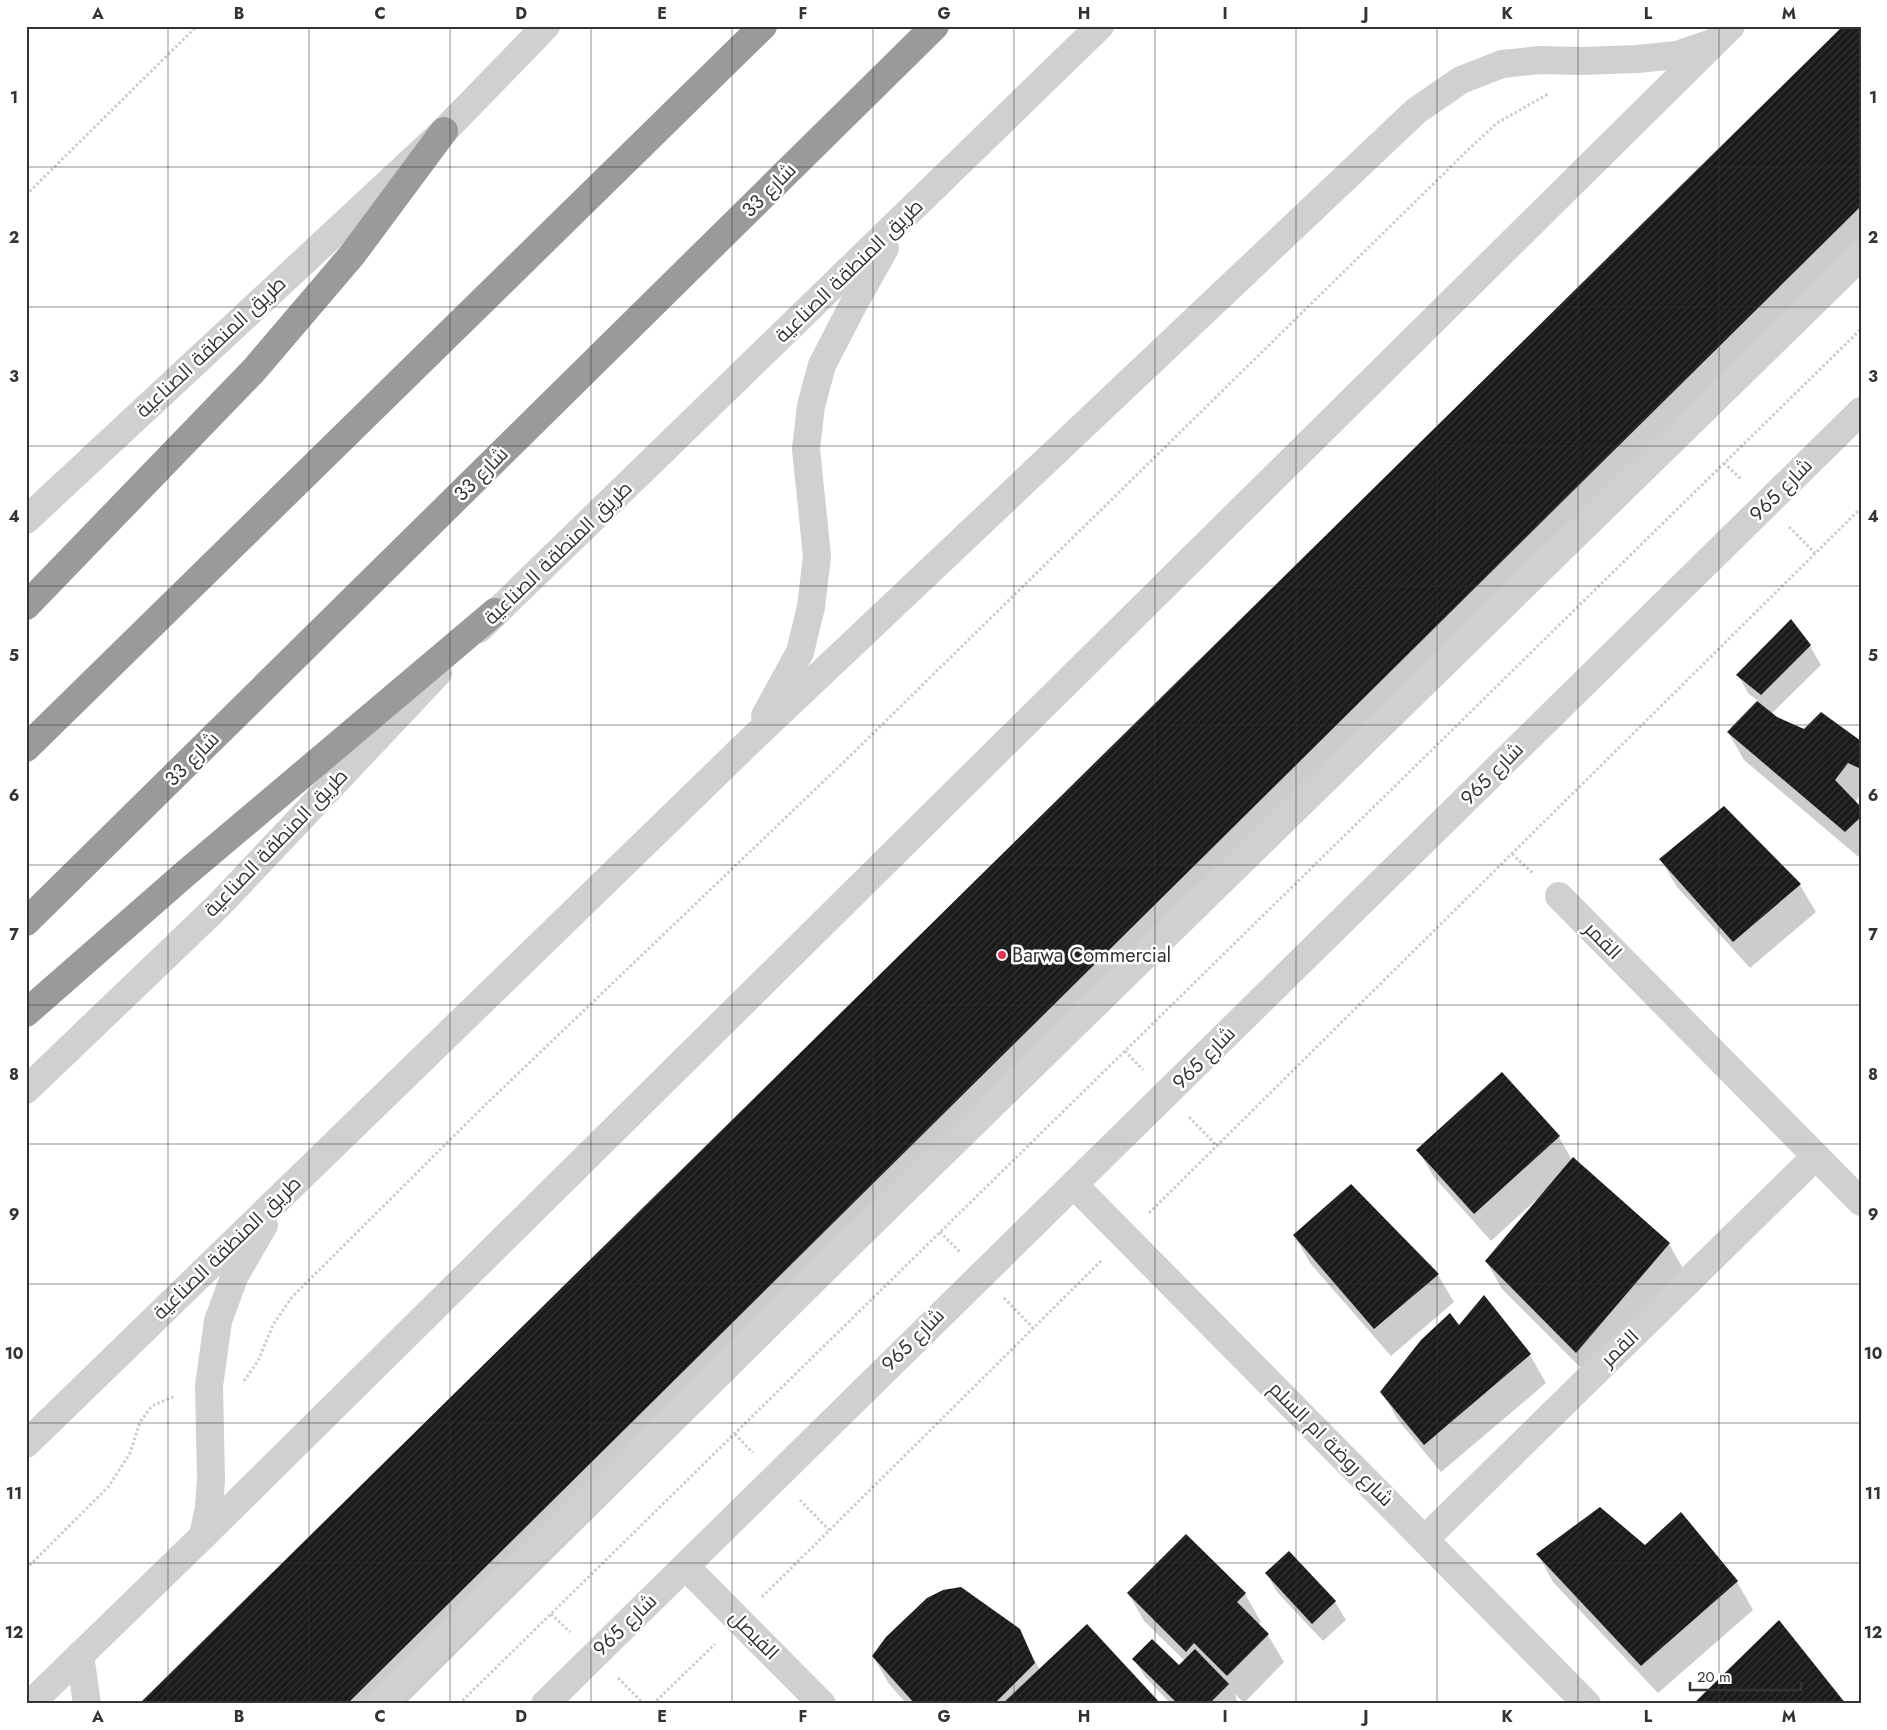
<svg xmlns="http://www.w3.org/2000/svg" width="1887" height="1730" font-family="Jost,Cairo,sans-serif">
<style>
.shadow{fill:#0003}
.building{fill:url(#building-hatch)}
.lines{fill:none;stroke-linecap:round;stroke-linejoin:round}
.path{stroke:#cdcdcd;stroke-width:3;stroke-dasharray:2.5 2.5;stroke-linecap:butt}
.minor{stroke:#d0d0d0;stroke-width:28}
.highway{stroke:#9a9a9a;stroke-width:28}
.grid{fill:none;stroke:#333;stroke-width:1;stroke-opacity:0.55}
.poi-dot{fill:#ed3152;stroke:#fff;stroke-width:2}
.labels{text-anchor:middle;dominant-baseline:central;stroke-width:5;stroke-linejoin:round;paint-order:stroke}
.street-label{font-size:20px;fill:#333;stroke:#fff}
.poi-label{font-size:20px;fill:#333;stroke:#fff;text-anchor:start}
.neatline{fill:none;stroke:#333;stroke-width:2}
.grid-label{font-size:16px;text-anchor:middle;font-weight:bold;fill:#333}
</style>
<defs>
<pattern id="building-hatch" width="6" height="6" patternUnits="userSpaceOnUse" patternTransform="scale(1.25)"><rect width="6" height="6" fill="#1a1a1a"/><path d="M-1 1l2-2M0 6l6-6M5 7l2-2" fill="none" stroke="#333"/></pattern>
</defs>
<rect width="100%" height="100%" fill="#fff"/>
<g class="shadow">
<polygon points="1861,26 1861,263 405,1704 140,1704"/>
<polygon points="1791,621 1810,646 1821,665 1771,714 1804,730 1861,743 1861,794 1855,802 1861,809 1861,859 1744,760 1728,732 1758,701 1748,693 1738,675"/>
<polygon points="1724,808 1800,885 1816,912 1750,968 1677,887 1661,860"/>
<polygon points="1502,1074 1559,1137 1572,1160 1573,1159 1669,1244 1685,1272 1592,1379 1502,1289 1486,1261 1537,1201 1536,1200 1491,1241 1434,1177 1418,1150"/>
<polygon points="1294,1235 1438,1275 1454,1302 1391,1356 1310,1263"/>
<polygon points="1484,1297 1530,1355 1546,1383 1441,1472 1398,1420 1382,1392 1459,1326"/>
<polygon points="1680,1514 1737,1582 1753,1610 1658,1693 1553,1582 1538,1554 1645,1547"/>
<polygon points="1186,1535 1245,1594 1261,1622 1258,1625 1268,1635 1284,1662 1244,1703 1235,1694 1238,1704 1171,1704 1145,1677 1134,1659 1179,1667 1185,1661 1144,1621 1128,1593"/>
<polygon points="1267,1574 1335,1602 1346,1620 1323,1641 1277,1592"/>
<polygon points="1019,1630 1040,1670 1160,1704 907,1704 889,1684 873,1656"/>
</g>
<g class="building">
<polygon points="1843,26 1861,26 1861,206 347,1704 139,1704"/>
<polygon points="1791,619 1811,645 1761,695 1736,675"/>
<polygon points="1757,701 1777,717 1804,729 1821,712 1861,741 1861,769 1848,763 1835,780 1861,807 1861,817 1845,832 1727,732"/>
<polygon points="1724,806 1801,884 1733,942 1659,859"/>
<polygon points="1502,1072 1560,1136 1474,1214 1416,1150"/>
<polygon points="1573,1157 1670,1243 1576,1353 1485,1261"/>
<polygon points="1351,1184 1439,1274 1374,1329 1293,1235"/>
<polygon points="1484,1295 1531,1354 1424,1445 1380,1392 1421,1340 1450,1313 1459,1325"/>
<polygon points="1600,1507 1645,1545 1681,1512 1738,1581 1641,1666 1536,1554"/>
<polygon points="1186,1534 1246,1593 1237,1602 1269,1634 1227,1676 1194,1643 1186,1652 1127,1593"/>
<polygon points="1289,1551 1336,1601 1312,1624 1265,1573"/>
<polygon points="961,1587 1020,1629 1035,1663 994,1704 915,1704 872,1656 886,1637 927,1598 943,1590"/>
<polygon points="1779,1620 1846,1704 1693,1704"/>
<polygon points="1087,1624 1161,1704 1002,1704"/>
<polygon points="1152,1639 1179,1665 1195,1649 1229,1684 1209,1704 1178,1704 1132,1659"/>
</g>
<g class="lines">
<g class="path">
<polyline points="26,195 197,26"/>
<polyline points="1724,463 1742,480"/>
<polyline points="1789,527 1815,553"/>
<polyline points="1512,854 1534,874"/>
<polyline points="1125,1051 1143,1070"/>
<polyline points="1189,1117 1217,1146"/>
<polyline points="1149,1213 1861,508"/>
<polyline points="940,1232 960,1252"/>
<polyline points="1004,1298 1033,1328"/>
<polyline points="244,1381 258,1361 273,1325 292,1297 481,1109 849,757 1471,147 1497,123 1548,94"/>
<polyline points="735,1434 753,1453"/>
<polyline points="800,1500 829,1530"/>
<polyline points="26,1569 109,1486 130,1453 140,1422 152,1406 175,1396"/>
<polyline points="762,1597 1102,1260"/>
<polyline points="551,1614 570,1632"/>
<polyline points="618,1678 644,1704"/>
<polyline points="459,1704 1861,329"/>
<polyline points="653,1704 715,1644"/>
</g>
<g class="minor">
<polyline points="26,520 444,131 546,26"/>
<polyline points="479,629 1100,26"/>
<polyline points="765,716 800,652 811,607 817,556 806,449 811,406 822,365 851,309 885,248"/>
<polyline points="1559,896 1861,1202"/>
<polyline points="26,1090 219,905 438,673"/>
<polyline points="1074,1185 1587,1704"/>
<polyline points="26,1444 752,739 1416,111 1461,80 1502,64 1540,60 1582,61 1637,59 1677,55 1709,44"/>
<polyline points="203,1536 209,1507 211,1480 209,1386 218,1321 235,1275 264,1225"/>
<polyline points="1425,1539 1816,1156"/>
<polyline points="686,1567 822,1704"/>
<polyline points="80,1655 87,1704"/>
<polyline points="30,1704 203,1536 1731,26"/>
<polyline points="379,1704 1861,256"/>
<polyline points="545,1704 1861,411"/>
</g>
<g class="highway">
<polyline points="26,606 254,370 352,255 444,131"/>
<polyline points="26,748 763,26"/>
<polyline points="26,922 935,26"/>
<polyline points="26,1013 186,873 495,612"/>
</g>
</g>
<path class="grid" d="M168,26V1704M309,26V1704M450,26V1704M591,26V1704M732,26V1704M873,26V1704M1014,26V1704M1155,26V1704M1296,26V1704M1437,26V1704M1578,26V1704M1719,26V1704M26,167H1861M26,307H1861M26,446H1861M26,586H1861M26,725H1861M26,865H1861M26,1005H1861M26,1144H1861M26,1284H1861M26,1423H1861M26,1563H1861"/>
<circle class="poi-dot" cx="1002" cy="955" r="5"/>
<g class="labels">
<g class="street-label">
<text transform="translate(769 190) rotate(-45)">شارع 33</text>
<text transform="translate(849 271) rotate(-44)">طريق المنطقة الصناعية</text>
<text transform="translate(211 347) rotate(-43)">طريق المنطقة الصناعية</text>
<text transform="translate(481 474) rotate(-45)">شارع 33</text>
<text transform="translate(1781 490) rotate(-45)">شارع 965</text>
<text transform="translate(558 553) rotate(-44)">طريق المنطقة الصناعية</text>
<text transform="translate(192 759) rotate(-45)">شارع 33</text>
<text transform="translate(1492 774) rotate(-45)">شارع 965</text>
<text transform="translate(276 843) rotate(-46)">طريق المنطقة الصناعية</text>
<text transform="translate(1603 941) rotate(45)">القمر</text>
<text transform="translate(1204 1058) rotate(-45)">شارع 965</text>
<text transform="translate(227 1248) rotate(-44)">طريق المنطقة الصناعية</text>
<text transform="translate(913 1340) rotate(-45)">شارع 965</text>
<text transform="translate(1620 1348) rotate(-44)">القمر</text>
<text transform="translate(1331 1444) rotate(45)">شارع روضة ام السلم</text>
<text transform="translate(625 1625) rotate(-44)">شارع 965</text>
<text transform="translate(754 1635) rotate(45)">الفيصل</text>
</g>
<g class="poi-label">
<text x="1012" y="955">Barwa Commercial</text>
</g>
</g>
<rect width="1887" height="1730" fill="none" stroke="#ffffff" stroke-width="55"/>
<path d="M1690 1682v8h111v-8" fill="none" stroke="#333333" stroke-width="2.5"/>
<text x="1697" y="1682" font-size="15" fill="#333333" stroke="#ffffff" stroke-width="4" paint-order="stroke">20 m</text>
<rect x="28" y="28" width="1832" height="1674" class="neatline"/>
<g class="grid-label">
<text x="98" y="19">A</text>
<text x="239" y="19">B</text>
<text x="380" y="19">C</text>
<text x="521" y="19">D</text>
<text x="662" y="19">E</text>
<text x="803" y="19">F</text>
<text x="944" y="19">G</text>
<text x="1084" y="19">H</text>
<text x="1225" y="19">I</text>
<text x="1366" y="19">J</text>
<text x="1507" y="19">K</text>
<text x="1648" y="19">L</text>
<text x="1789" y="19">M</text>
<text x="14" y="103">1</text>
<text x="1873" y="103">1</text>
<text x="14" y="243">2</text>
<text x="1873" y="243">2</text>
<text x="14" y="382">3</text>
<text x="1873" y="382">3</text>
<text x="14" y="522">4</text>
<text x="1873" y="522">4</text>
<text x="14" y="661">5</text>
<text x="1873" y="661">5</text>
<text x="14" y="801">6</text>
<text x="1873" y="801">6</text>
<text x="14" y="940">7</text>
<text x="1873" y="940">7</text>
<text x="14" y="1080">8</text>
<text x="1873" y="1080">8</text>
<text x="14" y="1220">9</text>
<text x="1873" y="1220">9</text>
<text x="14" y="1359">10</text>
<text x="1873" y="1359">10</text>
<text x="14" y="1499">11</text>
<text x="1873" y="1499">11</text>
<text x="14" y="1638">12</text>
<text x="1873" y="1638">12</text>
<text x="98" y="1722">A</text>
<text x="239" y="1722">B</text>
<text x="380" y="1722">C</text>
<text x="521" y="1722">D</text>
<text x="662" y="1722">E</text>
<text x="803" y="1722">F</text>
<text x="944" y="1722">G</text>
<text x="1084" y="1722">H</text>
<text x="1225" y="1722">I</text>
<text x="1366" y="1722">J</text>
<text x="1507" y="1722">K</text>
<text x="1648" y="1722">L</text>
<text x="1789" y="1722">M</text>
</g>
</svg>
